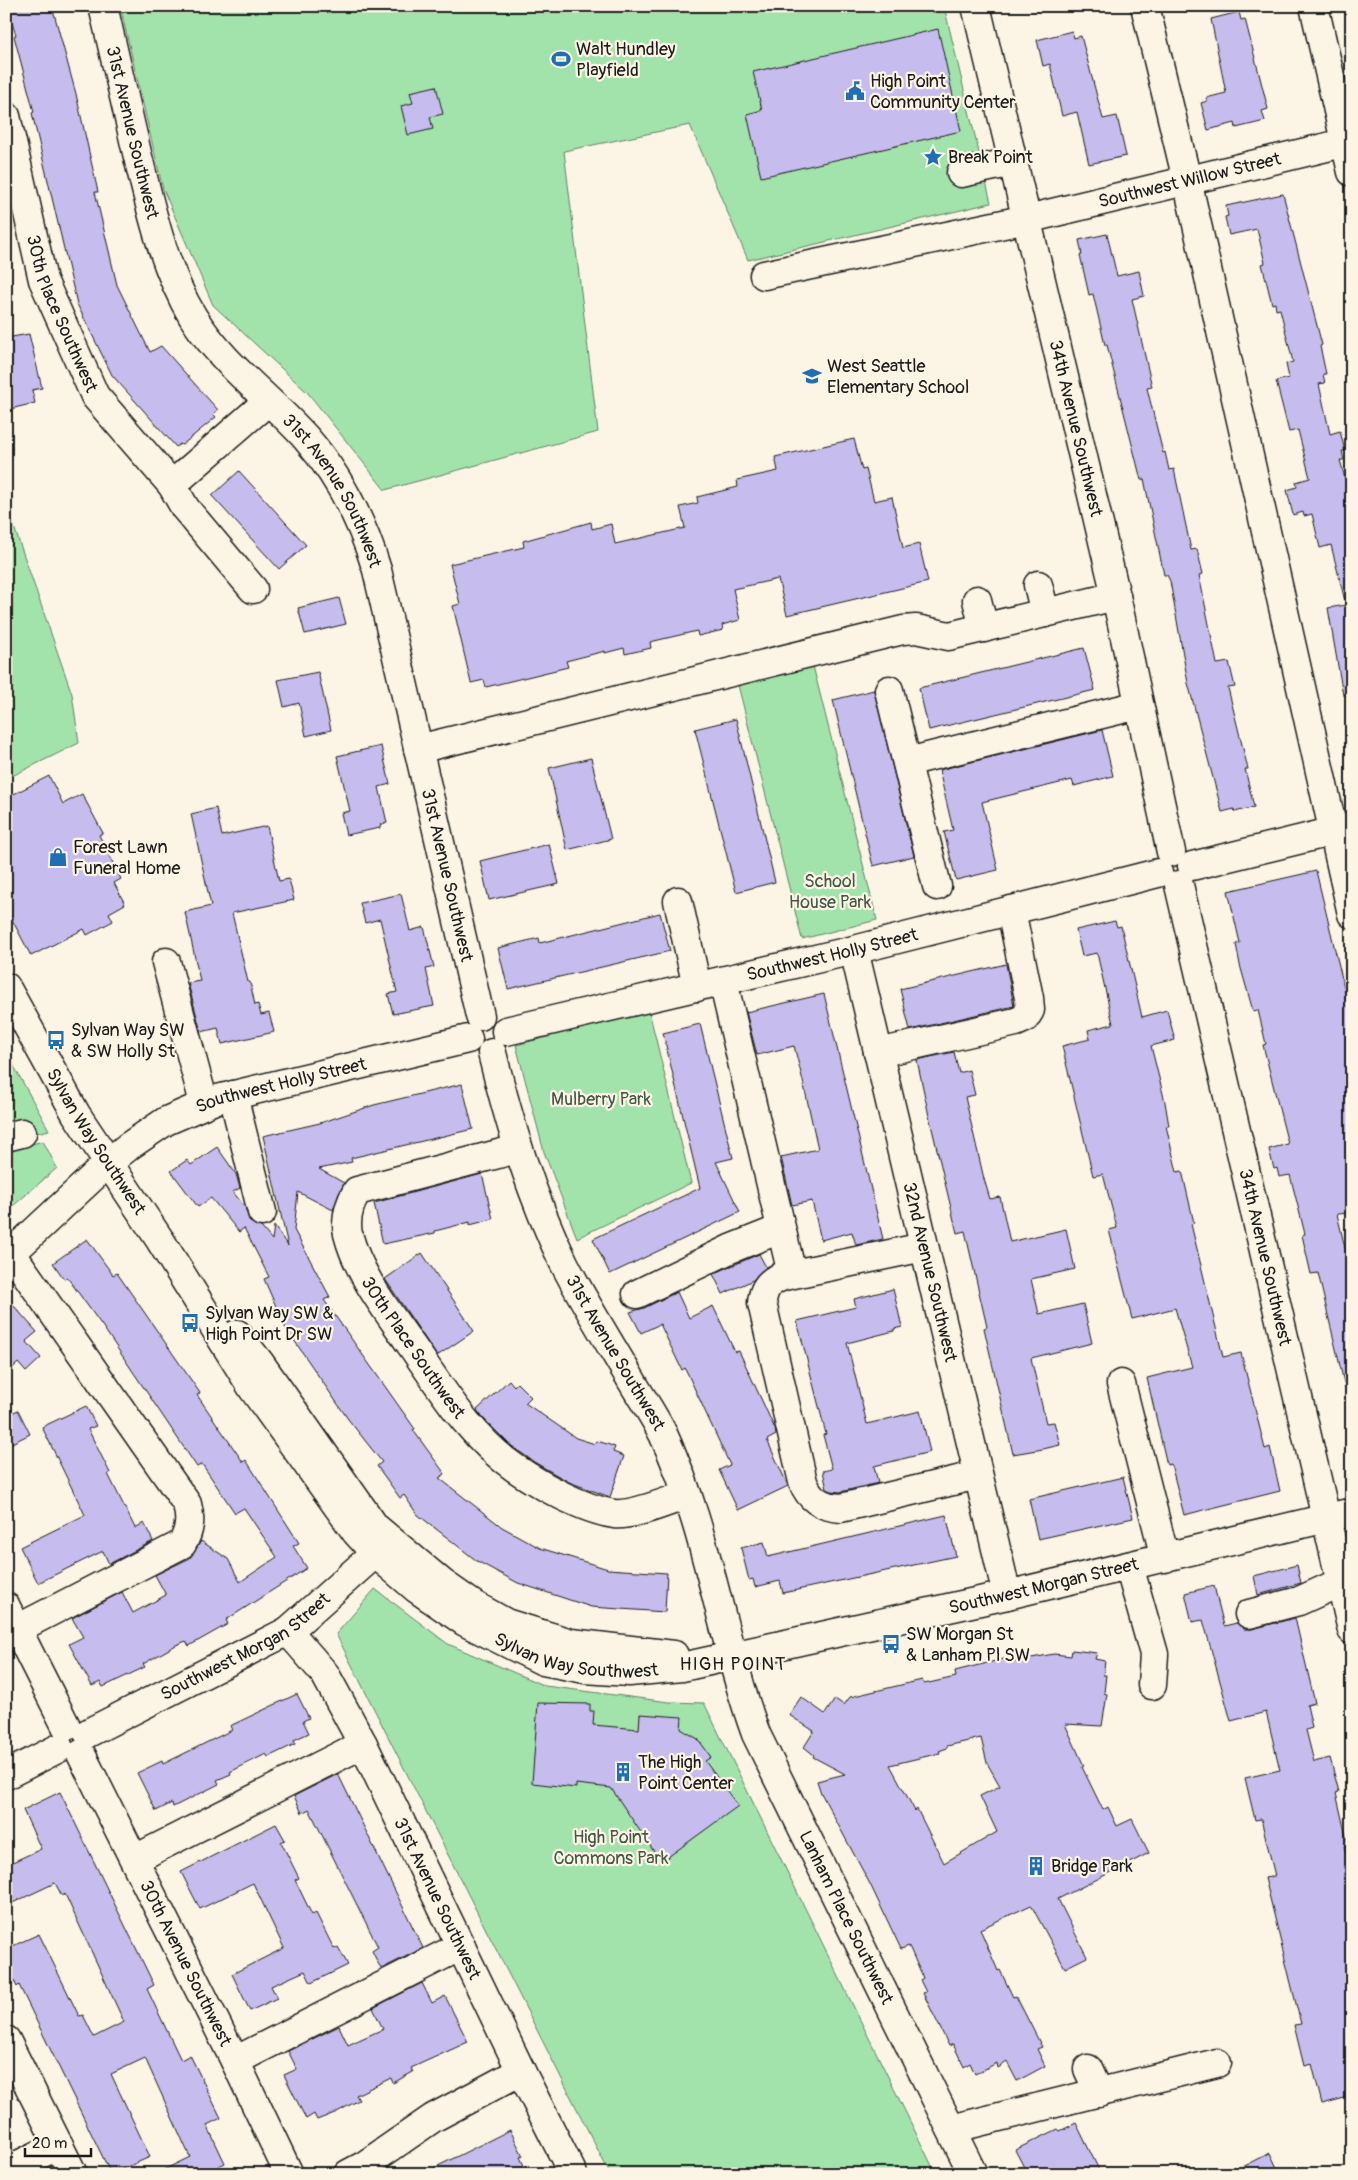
<svg xmlns="http://www.w3.org/2000/svg" width="1358" height="2180" font-family="Pangolin,sans-serif">
<style>
.green{fill:#a2e3ac;stroke:#5f8064}
.building{fill:#c7bcee;stroke:#1c1c1c;fill-rule:evenodd}
.lines{fill:none;stroke-linecap:round;stroke-linejoin:round}
.minor-casing{stroke:#1c1c1c;stroke-width:31}
.major-casing{stroke:#1c1c1c;stroke-width:31}
.minor{stroke:#fcf5e5;stroke-width:28}
.major{stroke:#fcf5e5;stroke-width:28}
.labels{text-anchor:middle;dominant-baseline:central;stroke-width:4.5;stroke-linejoin:round;paint-order:stroke}
.poi-label{font-size:18px;fill:#1c1c1c;stroke:#fcf5e5;text-anchor:start}
.street-label{font-size:18px;fill:#1c1c1c;stroke:#fcf5e5}
.park-label{font-size:18px;fill:#445847;stroke:#fcf5e5}
.neighbourhood-label{font-size:19px;letter-spacing:1px;fill:#1c1c1c;stroke:#fcf5e5}
</style>
<rect width="100%" height="100%" fill="#fcf5e5"/>
<filter id="ink" filterUnits="userSpaceOnUse"><feTurbulence type="fractalNoise" baseFrequency=".02" numOctaves="2"/><feDisplacementMap in="SourceGraphic" scale="10" xChannelSelector="R" yChannelSelector="G"/><feConvolveMatrix kernelMatrix="1 2 1 2 8 2 1 2 1" color-interpolation-filters="sRGB"/></filter>
<g filter="url(#ink)">
<g class="green">
<polygon points="120,6 944,6 991,203 748,260 690,125 564,151 598,432 385,490 308,393 213,305 163,189"/>
<polygon points="6,504 72,694 79,743 6,779"/>
<polygon points="813,666 877,920 802,939 738,685"/>
<polygon points="649,1011 691,1183 577,1238 544,1152 516,1045"/>
<polygon points="6,1052 49,1130 6,1141"/>
<polygon points="43,1141 57,1168 6,1212 6,1151"/>
<polygon points="375,1589 448,1644 545,1686 669,1702 704,1703 936,2174 610,2174 336,1634"/>
</g>
<g class="building">
<polygon points="6,6 52,6 76,94 98,192 95,192 117,285 150,352 161,346 218,410 213,414 216,417 182,445 180,444 176,447 112,375 77,304 32,113 34,112 14,36 16,35"/>
<polygon points="1239,12 1241,20 1245,19 1268,109 1262,111 1265,121 1236,128 1235,123 1208,130 1201,103 1207,101 1206,98 1226,93 1211,19"/>
<polygon points="938,29 961,131 761,177 747,114 762,110 753,72"/>
<polygon points="1072,31 1074,38 1081,36 1103,119 1117,116 1126,156 1089,164 1077,112 1062,116 1050,64 1043,66 1037,40"/>
<polygon points="436,86 443,114 430,117 433,129 408,135 401,106 413,103 410,92"/>
<polygon points="1283,194 1322,345 1320,346 1326,374 1323,374 1325,383 1319,384 1330,434 1340,431 1345,451 1342,451 1344,460 1340,460 1352,504 1352,600 1345,601 1331,545 1320,548 1312,514 1304,516 1303,512 1293,515 1287,490 1297,487 1296,482 1310,478 1298,430 1289,432 1276,381 1289,378 1286,364 1293,362 1280,309 1276,310 1275,303 1272,304 1262,264 1265,263 1257,229 1229,235 1225,217 1228,216 1226,206"/>
<polygon points="1107,234 1117,276 1139,271 1144,296 1132,299 1152,387 1147,388 1163,453 1165,452 1169,470 1174,469 1191,550 1197,549 1203,574 1199,575 1217,664 1229,662 1235,687 1228,688 1248,769 1245,769 1254,807 1235,812 1234,809 1222,812 1188,683 1170,581 1167,575 1164,575 1144,479 1141,480 1107,345 1105,345 1093,294 1089,295 1080,255 1082,255 1079,240"/>
<polygon points="29,334 42,388 32,390 35,403 6,410 6,338"/>
<polygon points="854,439 862,470 866,469 874,501 892,497 903,548 919,544 928,582 787,615 778,579 733,589 740,620 722,625 723,630 698,636 697,631 650,642 651,648 625,654 624,648 605,653 605,651 566,661 568,667 486,687 484,680 471,683 453,606 460,604 450,564 524,547 523,541 591,522 592,529 611,524 615,544 685,528 680,507 698,503 697,497 738,487 737,480 778,471 775,457"/>
<polygon points="239,471 306,545 279,569 212,496"/>
<polygon points="339,598 346,624 305,634 298,608"/>
<polygon points="1352,604 1352,694 1343,695 1328,608"/>
<polygon points="1084,648 1095,690 929,730 919,688"/>
<polygon points="318,672 331,730 306,736 299,703 284,707 278,680"/>
<polygon points="874,690 914,856 873,866 833,700"/>
<polygon points="736,719 775,882 736,892 695,729"/>
<polygon points="1102,730 1113,776 1074,786 1072,780 982,802 998,870 956,880 944,832 953,830 939,770"/>
<polygon points="381,746 390,784 379,787 387,823 380,825 380,828 346,835 341,813 350,811 337,756"/>
<polygon points="591,758 611,839 567,850 549,768"/>
<polygon points="49,776 63,804 82,794 103,833 99,835 121,879 114,883 125,904 109,913 113,921 87,935 84,929 31,956 6,908 6,798"/>
<polygon points="216,808 222,836 267,826 279,881 289,879 294,900 232,913 248,982 250,982 255,1005 258,1004 261,1015 269,1013 274,1032 222,1044 218,1028 201,1032 188,983 200,981 185,912 211,906 191,814"/>
<polygon points="549,844 559,884 489,900 480,861"/>
<polygon points="1316,871 1352,1020 1352,1213 1337,1214 1352,1277 1352,1386 1345,1387 1318,1273 1311,1274 1302,1235 1305,1234 1290,1175 1279,1177 1277,1168 1274,1169 1269,1149 1288,1144 1263,1045 1266,1044 1258,1010 1253,1011 1240,965 1236,944 1240,943 1228,891"/>
<polygon points="401,894 410,931 424,927 434,967 426,969 434,1006 393,1014 388,994 397,992 380,919 365,923 360,903"/>
<polygon points="660,913 670,951 508,989 498,948 539,938 540,943"/>
<polygon points="1115,921 1117,927 1121,926 1142,1017 1167,1010 1175,1040 1151,1046 1165,1102 1169,1126 1166,1126 1177,1172 1182,1171 1194,1223 1191,1224 1223,1357 1241,1353 1265,1449 1270,1447 1280,1491 1184,1515 1171,1464 1167,1465 1147,1378 1192,1367 1175,1308 1132,1319 1109,1230 1117,1228 1103,1174 1093,1176 1062,1046 1090,1039 1088,1030 1113,1024 1097,953 1082,956 1076,930"/>
<polygon points="1006,964 1014,1006 910,1030 900,989"/>
<polygon points="824,994 883,1239 856,1245 852,1232 821,1240 812,1201 792,1205 781,1157 818,1149 803,1081 794,1046 757,1055 746,1012"/>
<polygon points="700,1024 733,1158 716,1162 740,1212 610,1274 593,1239 700,1188 663,1033"/>
<polygon points="954,1052 959,1073 969,1070 975,1095 965,1097 984,1179 990,1199 1000,1197 1010,1242 1066,1229 1075,1269 1031,1279 1039,1314 1083,1304 1092,1343 1031,1358 1046,1423 1054,1422 1060,1445 1043,1449 1013,1454 984,1328 987,1327 965,1231 957,1233 929,1116 917,1060"/>
<polygon points="462,1084 473,1129 351,1158 352,1162 319,1169 344,1183 333,1210 298,1192 294,1230 330,1297 324,1300 415,1429 413,1430 445,1474 439,1478 502,1527 540,1548 608,1569 667,1573 665,1612 591,1607 518,1583 477,1561 417,1514 404,1495 400,1498 377,1466 382,1462 348,1419 285,1327 264,1279 269,1277 244,1228 239,1232 211,1198 198,1207 171,1171 187,1160 191,1165 217,1147 236,1174 240,1188 233,1192 245,1207 250,1222 261,1227 272,1240 274,1226 288,1246 263,1136 320,1123 374,1105"/>
<polygon points="482,1174 493,1219 470,1225 470,1222 435,1231 435,1233 383,1244 374,1203"/>
<polygon points="87,1239 113,1275 117,1273 133,1296 200,1393 197,1395 243,1462 246,1460 299,1543 293,1546 307,1568 226,1620 228,1624 189,1646 186,1641 176,1645 143,1664 145,1667 103,1687 100,1682 92,1686 69,1644 83,1637 72,1618 122,1592 133,1613 166,1595 155,1575 190,1558 201,1541 228,1559 240,1582 277,1557 244,1508 235,1513 202,1464 197,1467 103,1327 67,1277 64,1279 53,1263"/>
<polygon points="422,1253 474,1331 437,1356 385,1279"/>
<polygon points="759,1254 766,1267 753,1280 723,1294 713,1274"/>
<polygon points="893,1289 902,1327 894,1329 894,1331 847,1343 867,1424 920,1411 930,1452 874,1466 878,1483 840,1492 832,1491 827,1489 823,1471 832,1469 823,1435 826,1434 797,1321 856,1307 854,1299"/>
<polygon points="677,1292 689,1318 713,1306 735,1352 739,1351 775,1429 776,1435 767,1440 788,1486 738,1510 719,1470 730,1465 685,1368 682,1370 660,1324 641,1333 630,1312 644,1308"/>
<polygon points="6,1297 37,1332 26,1341 41,1358 26,1372 18,1363 6,1374"/>
<polygon points="509,1380 514,1386 517,1383 531,1397 525,1403 576,1438 595,1444 597,1441 607,1444 615,1447 613,1452 624,1456 610,1497 569,1482 534,1462 509,1444 482,1417 477,1410"/>
<polygon points="86,1406 96,1426 88,1429 110,1473 108,1474 135,1528 144,1523 153,1541 109,1564 103,1551 38,1583 20,1547 85,1515 42,1427"/>
<polygon points="18,1410 30,1434 6,1446 6,1416"/>
<polygon points="1123,1477 1133,1518 1038,1539 1029,1499"/>
<polygon points="946,1515 956,1556 783,1593 780,1581 755,1587 753,1579 749,1580 741,1548 764,1542 768,1557"/>
<polygon points="1297,1565 1301,1583 1258,1595 1254,1576"/>
<polygon points="1214,1586 1224,1626 1237,1623 1244,1629 1252,1629 1295,1618 1315,1703 1307,1705 1312,1728 1306,1730 1314,1762 1330,1758 1339,1792 1336,1793 1348,1845 1344,1846 1352,1875 1352,2096 1322,2104 1312,2064 1304,2066 1294,2025 1301,2024 1265,1878 1275,1876 1261,1819 1255,1820 1245,1778 1280,1770 1266,1712 1231,1721 1203,1620 1192,1622 1185,1593"/>
<path d="M1072,1650L1097,1653L1095,1659L1105,1661L1103,1675H1106L1104,1693L1107,1694L1102,1726L1065,1724L1084,1766L1082,1767L1103,1810L1108,1807L1117,1826L1132,1819L1149,1853L1058,1899L1087,1957L1065,1968L1031,1905L980,1929L998,1971L1000,1970L1013,1997L1016,1996L1042,2047L1037,2049L1045,2066L1017,2081L1007,2062L998,2068L997,2063L975,2074L970,2063L964,2067L953,2044L949,2046L923,1993L926,1992L920,1980L923,1978L909,1946L901,1949L870,1884L821,1793L817,1781L845,1774L813,1757L814,1755L804,1747L814,1731L789,1715L801,1697L825,1714L835,1699L844,1705L850,1697L922,1680L924,1684L956,1677L955,1671L975,1666L1008,1658L1009,1662L1054,1654L1071,1656ZM981,1738L987,1763L1000,1786L980,1796L997,1832L944,1863L917,1809L915,1811L890,1765L940,1753L939,1751L947,1748V1746Z"/>
<polygon points="297,1694 309,1718 303,1721 309,1733 294,1740 295,1744 268,1757 266,1754 230,1772 231,1774 217,1780 219,1784 173,1807 172,1803 156,1811 137,1773 162,1761 163,1764 232,1730 230,1726"/>
<polygon points="538,1703 590,1704 590,1711 594,1711 593,1725 639,1729 640,1714 682,1717 681,1729 698,1739 711,1757 705,1761 738,1806 661,1862 611,1788 576,1784 576,1788 532,1783"/>
<polygon points="338,1774 423,1948 381,1969 372,1951 378,1947 309,1809 302,1813 294,1796"/>
<polygon points="60,1792 154,1985 147,1989 181,2060 190,2055 221,2118 207,2125 225,2163 203,2174 155,2174 190,2157 145,2058 111,2074 150,2157 111,2174 19,1985 17,1987 6,1964 6,1949 39,1934 79,2016 83,2015 94,2037 124,2022 65,1894 62,1896 55,1883 6,1906 6,1865 41,1849 23,1810"/>
<polygon points="276,1824 285,1840 281,1842 299,1878 295,1880 312,1915 316,1913 334,1949 338,1947 348,1965 311,1983 305,1971 271,1986 277,1998 250,2011 232,1974 284,1948 253,1883 200,1909 181,1872"/>
<polygon points="422,1983 432,2003 445,1996 468,2042 411,2068 413,2072 393,2083 391,2078 356,2095 359,2100 337,2112 317,2120 314,2114 306,2119 284,2075 297,2069 288,2051 339,2026 348,2045 383,2029 373,2008"/>
<polygon points="1076,2123 1101,2174 1030,2174 1027,2168 1025,2169 1015,2150 1058,2129 1060,2131"/>
<polygon points="510,2130 523,2156 520,2157 525,2168 514,2174 422,2174"/>
<polygon points="1270,2153 1280,2174 1229,2174"/>
</g>
<g class="lines">
<g class="minor-casing">
<g id="minor">
<path id="s1" d="M103,6C114,55 126,104 137,153C151,209 163,267 193,317C223,365 269,397 306,438C340,477 362,521 377,570L480,1016"/>
<path id="s2" d="M976,6L1116,596L1171,852"/>
<polyline points="1145,6 1187,180 1352,914"/>
<path id="s3" d="M6,116L43,280L95,396L172,485L185,508L253,589"/>
<polyline points="961,173 1013,162"/>
<path id="s4" d="M764,275L1027,219L1352,141"/>
<polyline points="172,485 268,401"/>
<polyline points="1038,585 1045,613"/>
<polyline points="977,600 984,628"/>
<polyline points="889,690 937,886"/>
<polyline points="418,749 903,630 916,629 949,636 1116,596"/>
<polyline points="907,762 1139,705"/>
<polyline points="1192,866 1351,827"/>
<path id="s5" d="M1179,885L1352,1630"/>
<polyline points="678,901 697,987"/>
<path id="s6" d="M854,950L1007,1595"/>
<polyline points="166,962 204,1103"/>
<polyline points="723,981 792,1274"/>
<path id="s7" d="M6,987L76,1114L160,1240L253,1389L356,1532L376,1554L417,1589L465,1622L543,1661L585,1669L629,1672L682,1667L1007,1595L1352,1512"/>
<path id="s8" d="M506,1031L854,950L1158,873"/>
<path id="s9" d="M492,1053C510,1125 531,1196 564,1263C586,1306 612,1347 636,1388C645,1403 655,1418 663,1434C708,1529 720,1635 756,1734L973,2174"/>
<polyline points="878,1053 1016,1022 1025,1018 1030,1010 1029,998 1011,910"/>
<polyline points="233,1095 262,1212"/>
<polyline points="6,1137 22,1133"/>
<path id="s10" d="M517,1149L357,1191C350,1203 345,1219 348,1234C359,1276 387,1310 411,1345C442,1389 470,1437 515,1468C541,1486 583,1509 614,1514C634,1516 668,1501 687,1495"/>
<path d="M924,1247L784,1276C770,1280 763,1288 762,1303L803,1482C810,1500 822,1507 841,1508L978,1475"/>
<path d="M12,1254L187,1504C191,1519 190,1530 182,1544L17,1629"/>
<path id="s11" d="M6,1258L108,1163L129,1146L166,1121L217,1099L468,1039"/>
<polyline points="637,1294 730,1249 780,1229"/>
<polyline points="237,1334 260,1363 375,1527 442,1583 472,1604 506,1623 535,1632 571,1643 674,1655"/>
<polyline points="1121,1384 1165,1558"/>
<polyline points="1129,1566 1154,1654 1152,1685"/>
<polyline points="6,1607 66,1726"/>
<polyline points="1249,1614 1299,1601 1341,1582 1352,1580"/>
<path id="s12" d="M288,1631L325,1674L363,1744L521,2071L573,2174"/>
<path id="s13" d="M88,1733L288,1631L388,1542"/>
<path id="s14" d="M81,1754L235,2061L289,2174"/>
<polyline points="6,1775 59,1748"/>
<polyline points="135,1859 363,1744"/>
<polyline points="6,2040 73,2174"/>
<polyline points="235,2061 461,1946"/>
<polyline points="1088,2069 1099,2093"/>
<polyline points="951,2129 1217,2063"/>
<polyline points="6,2171 59,2145"/>
<polyline points="348,2174 365,2165 433,2118 521,2071"/>
</g>
</g>
<g class="major-casing">
<polyline id="major" points="1314,6 1352,172"/>
</g>
<use href="#minor" class="minor"/>
<use href="#major" class="major"/>
</g>
</g>
<defs>
<g id="stadium-bare" transform="scale(1.5)"><path d="M0-5a6.5 5 0 1 0 0 10a6.5 5 0 1 0 0-10ZM-3.5-1.8h7v3.6h-7Z" fill="#1f6fb2" stroke="#fcf5e5" stroke-width="2.5" paint-order="stroke"/></g>
<g id="civic-bare" transform="scale(1.5)"><path d="M-.6-6.5H3V-4.5H.6V-3L4-1V1h2V6H-6V1h2V-1L-.6-3ZM-1.2 2.5V6h2.4V2.5Z" fill="#1f6fb2" stroke="#fcf5e5" stroke-width="2.5" paint-order="stroke"/></g>
<g id="sight-bare" transform="scale(1.5)"><path d="M0-6L1.8-2.2L6-1.7L2.9 1.2L3.7 5.4L0 3.3L-3.7 5.4L-2.9 1.2L-6-1.7L-1.8-2.2Z" fill="#1f6fb2" stroke="#fcf5e5" stroke-width="2.5" paint-order="stroke"/></g>
<g id="school-bare" transform="scale(1.5)"><path d="M0-5L7-2L0 1L-7-2ZM-4 1L0 2.5L4 1V4Q0 6-4 4Z" fill="#1f6fb2" stroke="#fcf5e5" stroke-width="2.5" paint-order="stroke"/></g>
<g id="shop-bare" transform="scale(1.5)"><path d="M-5-2.5h2.3a2.7 3.5 0 0 1 5.4 0H5L5.5 6h-11ZM-1.5-2.5h3a1.5 2.3 0 0 0-3 0Z" fill="#1f6fb2" stroke="#fcf5e5" stroke-width="2.5" paint-order="stroke"/></g>
<g id="bus-bare" transform="scale(1.5)"><path d="M-5-6H5V4H4V6H2V4H-2V6H-4V4H-5ZM-3.5-4V0h7V-4ZM-3.5 1.2v1.5H-2V1.2ZM2 1.2v1.5H3.5V1.2Z" fill="#1f6fb2" stroke="#fcf5e5" stroke-width="2.5" paint-order="stroke"/></g>
<g id="building-bare" transform="scale(1.5)"><path d="M-4-6H4V6H1V3H-1V6H-4ZM-2.5-4.3h1.7v1.8h-1.7ZM.8-4.3h1.7v1.8H.8ZM-2.5-1h1.7V.8h-1.7ZM.8-1h1.7V.8H.8Z" fill="#1f6fb2" stroke="#fcf5e5" stroke-width="2.5" paint-order="stroke"/></g>
</defs>
<g fill-rule="evenodd">
<use href="#stadium-bare" x="561" y="59"/>
<use href="#civic-bare" x="855" y="91"/>
<use href="#sight-bare" x="933" y="157"/>
<use href="#school-bare" x="812" y="376"/>
<use href="#shop-bare" x="58" y="857"/>
<use href="#bus-bare" x="56" y="1040"/>
<use href="#bus-bare" x="190" y="1323"/>
<use href="#bus-bare" x="891" y="1644"/>
<use href="#building-bare" x="623" y="1772"/>
<use href="#building-bare" x="1036" y="1866"/>
</g>
<g class="labels">
<g class="poi-label">
<text x="576" y="49">Walt Hundley<tspan x="576" dy="21">Playfield</tspan></text>
<text x="870" y="81">High Point<tspan x="870" dy="21">Community Center</tspan></text>
<text x="948" y="157">Break Point</text>
<text x="827" y="366">West Seattle<tspan x="827" dy="21">Elementary School</tspan></text>
<text x="73" y="847">Forest Lawn<tspan x="73" dy="21">Funeral Home</tspan></text>
<text x="71" y="1030">Sylvan Way SW<tspan x="71" dy="21">&amp; SW Holly St</tspan></text>
<text x="205" y="1313">Sylvan Way SW &amp;<tspan x="205" dy="21">High Point Dr SW</tspan></text>
<text x="906" y="1634">SW Morgan St<tspan x="906" dy="21">&amp; Lanham Pl SW</tspan></text>
<text x="638" y="1762">The High<tspan x="638" dy="21">Point Center</tspan></text>
<text x="1051" y="1866">Bridge Park</text>
</g>
<g class="street-label">
<text stroke="none"><textPath href="#s1" startOffset="130">31st Avenue Southwest</textPath></text>
<text stroke="none"><textPath href="#s4" startOffset="436">Southwest Willow Street</textPath></text>
<text stroke="none"><textPath href="#s3" startOffset="206">30th Place Southwest</textPath></text>
<text stroke="none"><textPath href="#s2" startOffset="434">34th Avenue Southwest</textPath></text>
<text stroke="none"><textPath href="#s1" startOffset="550">31st Avenue Southwest</textPath></text>
<text stroke="none"><textPath href="#s1" startOffset="955">31st Avenue Southwest</textPath></text>
<text stroke="none"><textPath href="#s8" startOffset="335">Southwest Holly Street</textPath></text>
<text stroke="none"><textPath href="#s11" startOffset="332">Southwest Holly Street</textPath></text>
<text stroke="none"><textPath href="#s7" startOffset="179">Sylvan Way Southwest</textPath></text>
<text stroke="none"><textPath href="#s5" startOffset="382">34th Avenue Southwest</textPath></text>
<text stroke="none"><textPath href="#s6" startOffset="331">32nd Avenue Southwest</textPath></text>
<text stroke="none"><textPath href="#s10" startOffset="342">30th Place Southwest</textPath></text>
<text stroke="none"><textPath href="#s9" startOffset="326">31st Avenue Southwest</textPath></text>
<text stroke="none"><textPath href="#s7" startOffset="1388">Southwest Morgan Street</textPath></text>
<text stroke="none"><textPath href="#s13" startOffset="180">Southwest Morgan Street</textPath></text>
<text stroke="none"><textPath href="#s7" startOffset="909">Sylvan Way Southwest</textPath></text>
<text stroke="none"><textPath href="#s12" startOffset="308">31st Avenue Southwest</textPath></text>
<text stroke="none"><textPath href="#s9" startOffset="939">Lanham Place Southwest</textPath></text>
<text stroke="none"><textPath href="#s14" startOffset="234">30th Avenue Southwest</textPath></text>
</g>
<g class="park-label">
<text x="830" y="881">School<tspan x="830" dy="21">House Park</tspan></text>
<text x="601" y="1099">Mulberry Park</text>
<text x="611" y="1837">High Point<tspan x="611" dy="21">Commons Park</tspan></text>
</g>
<g class="neighbourhood-label">
<text x="733" y="1664">HIGH POINT</text>
</g>
</g>
<rect width="1358" height="2180" fill="none" stroke="#fcf5e5" stroke-width="25"/>
<rect x="12" y="12" width="1333" height="2155" fill="none" stroke="#1c1c1c" stroke-width="2" filter="url(#ink)"/>
<path d="M25 2148v8h66v-8" fill="none" stroke="#1c1c1c" stroke-width="2.5"/>
<text x="32" y="2148" font-size="15" fill="#1c1c1c" stroke="#fcf5e5" stroke-width="4" paint-order="stroke">20 m</text>
</svg>
